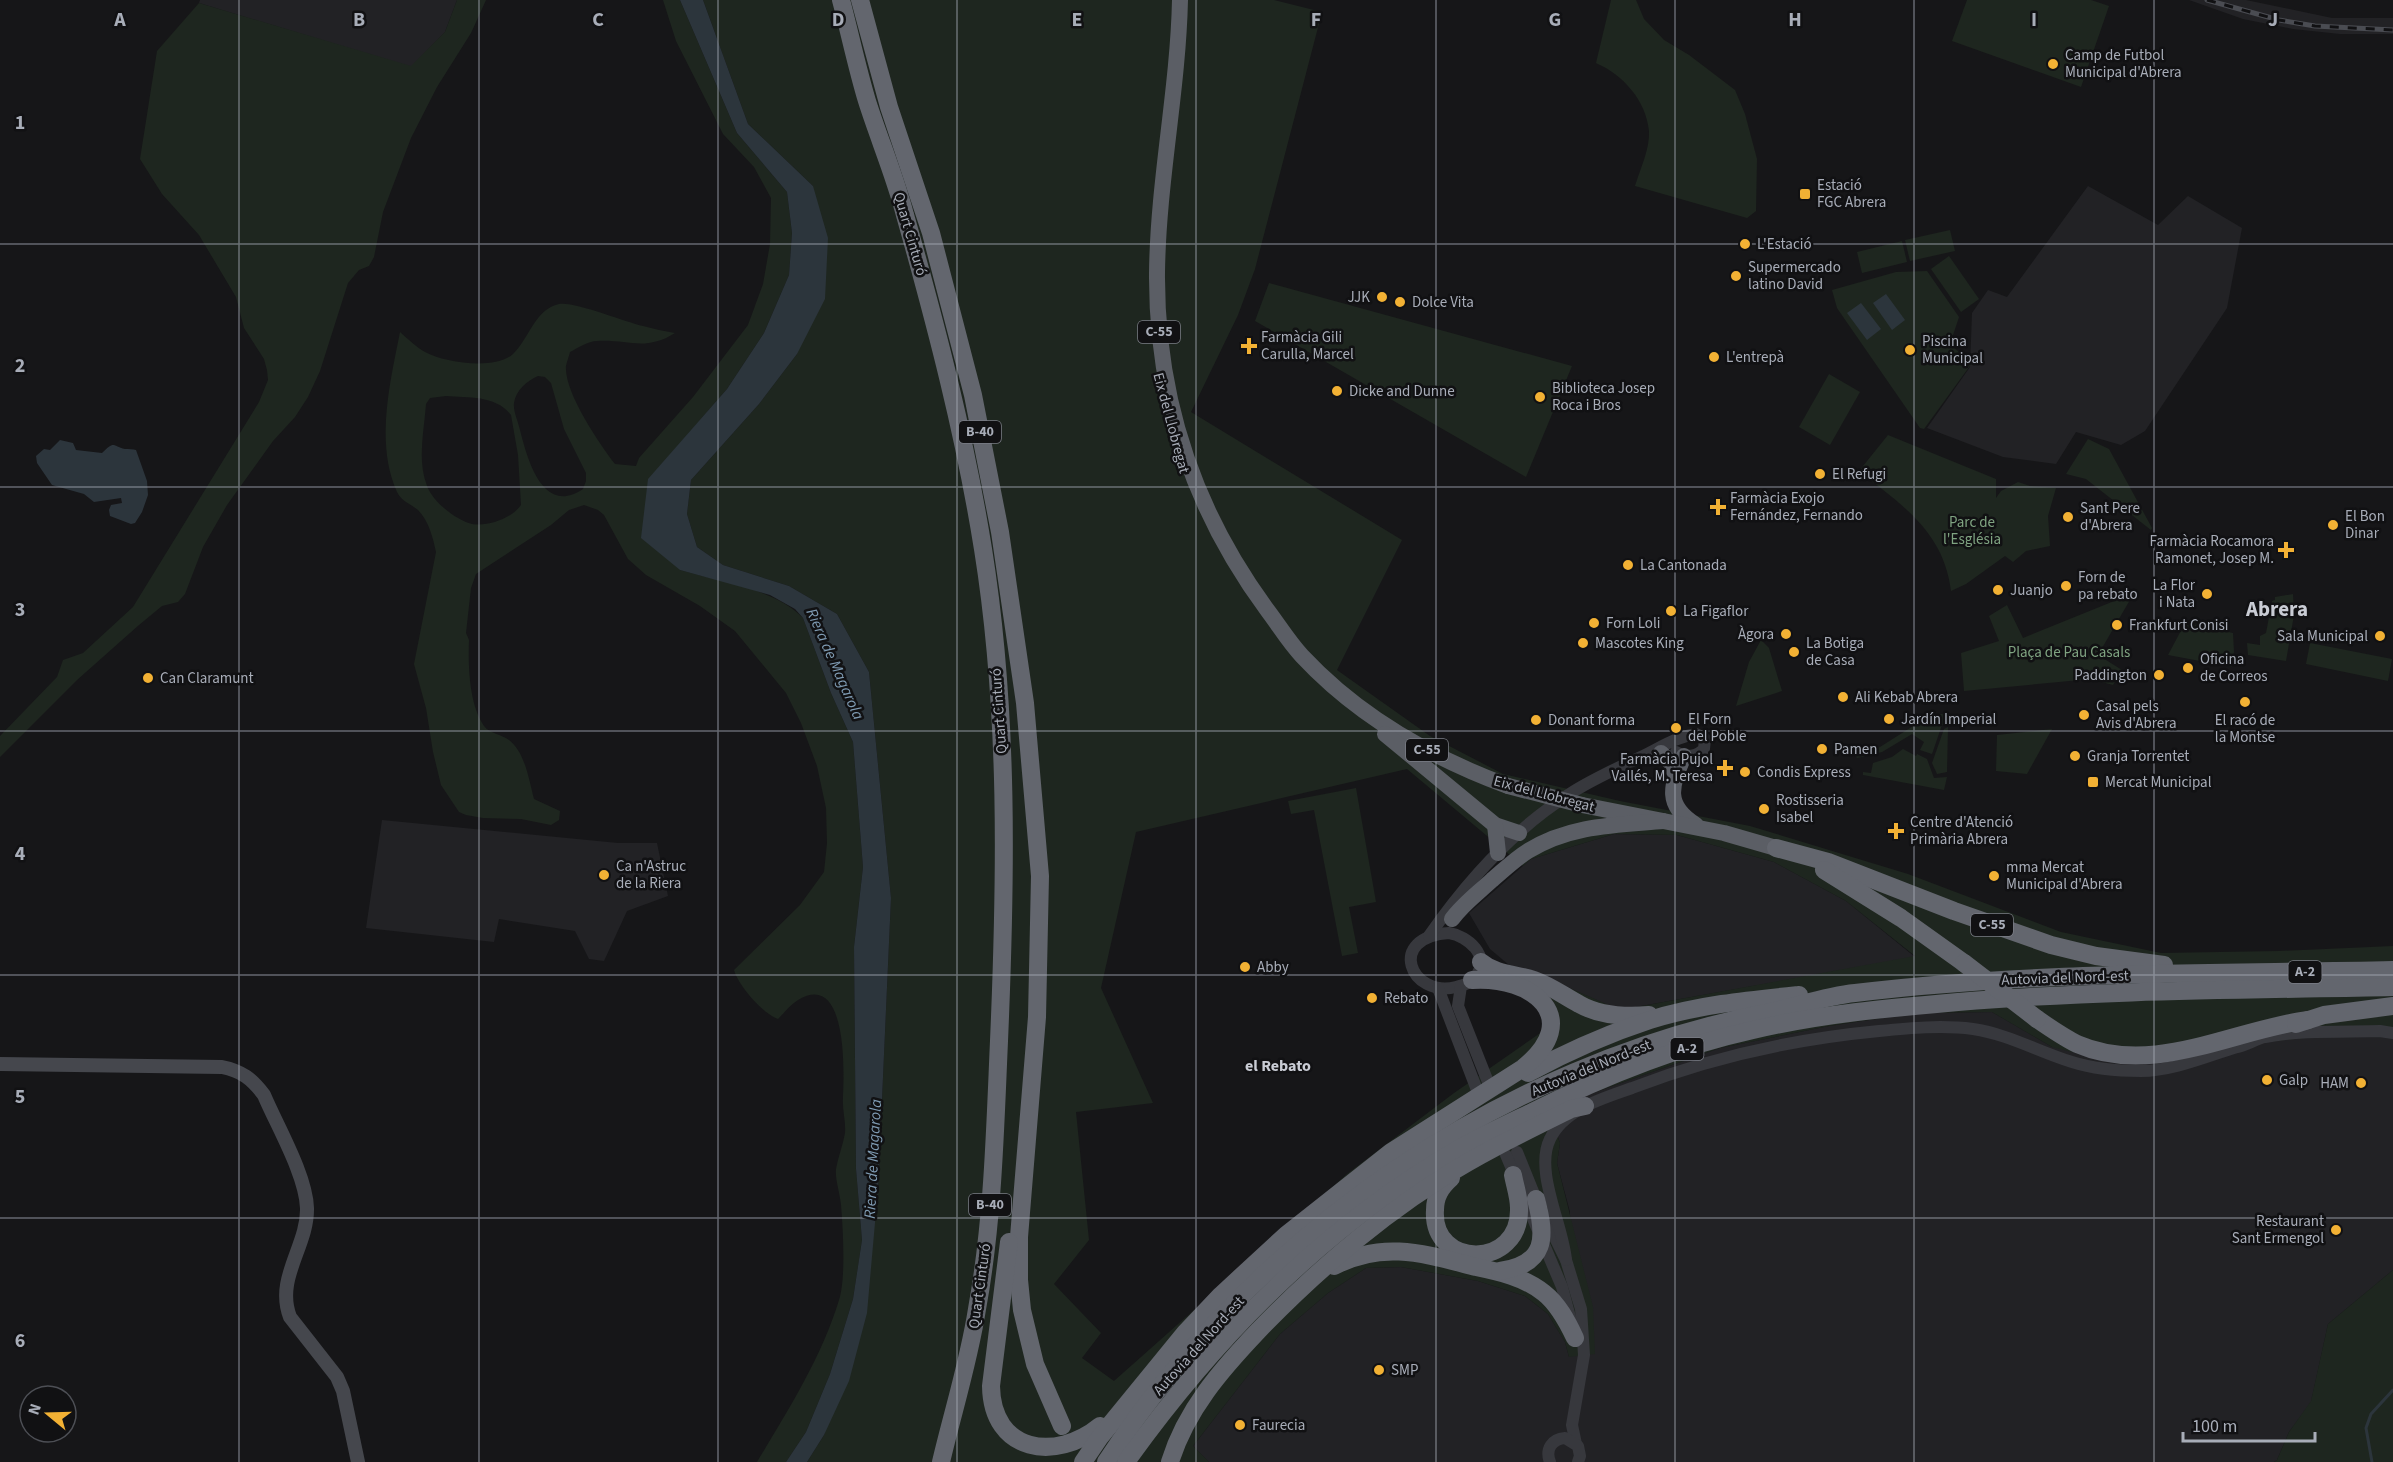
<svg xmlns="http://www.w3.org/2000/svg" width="2393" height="1462" font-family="'Source Sans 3',sans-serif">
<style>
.built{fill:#222225}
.green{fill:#1e261f;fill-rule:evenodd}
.water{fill:#2c353c}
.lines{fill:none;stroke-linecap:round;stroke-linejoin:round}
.stream{stroke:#2c353c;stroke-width:3}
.tertiary{stroke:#37383d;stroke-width:12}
.secondary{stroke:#45474d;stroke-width:14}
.trunk{stroke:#5b5e65;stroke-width:16}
.motorway{stroke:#63666e;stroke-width:18}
.rail-casing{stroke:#4a4c52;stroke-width:5}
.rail{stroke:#111113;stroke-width:3;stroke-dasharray:9;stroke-linecap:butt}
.trunk-bridge{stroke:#5b5e65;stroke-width:16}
.motorway-bridge{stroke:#63666e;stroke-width:18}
.grid{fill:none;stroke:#a8adb8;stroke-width:1.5;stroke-opacity:0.55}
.poi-dot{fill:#f2b134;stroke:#111113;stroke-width:2}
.labels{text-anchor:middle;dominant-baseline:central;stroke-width:5;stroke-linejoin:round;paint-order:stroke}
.shield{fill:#111113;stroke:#7b7e86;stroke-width:1.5}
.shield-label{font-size:14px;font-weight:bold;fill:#a8adb8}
.poi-label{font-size:15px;fill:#a8adb8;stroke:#111113;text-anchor:start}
.street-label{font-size:15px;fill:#a8adb8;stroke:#111113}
.park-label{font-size:15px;fill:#7fa381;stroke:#111113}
.water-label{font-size:16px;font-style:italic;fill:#7f9bb3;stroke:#111113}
.neighbourhood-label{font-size:16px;font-weight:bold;fill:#c9ccd4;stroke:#111113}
.district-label{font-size:21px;font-weight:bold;fill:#c9ccd4;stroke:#111113}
.grid-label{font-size:20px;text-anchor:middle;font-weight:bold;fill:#a8adb8;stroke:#111113;stroke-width:5;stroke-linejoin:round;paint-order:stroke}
</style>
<rect width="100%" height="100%" fill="#161618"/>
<g class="built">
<polygon points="200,0 457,0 445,32 411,67 199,3"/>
<polygon points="2189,0 2246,0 2332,18 2393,18 2393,34 2340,34 2293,29 2243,19"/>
<polygon points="2088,186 2158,225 2188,196 2242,228 2227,308 2145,431 2121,445 2076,432 2056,464 2003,457 1927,428 1970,367 1972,313 1988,290 2007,297"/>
<polygon points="382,820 618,843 657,843 668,896 627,911 604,961 589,959 575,931 499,919 494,942 366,928"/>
<polygon points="1614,834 1677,835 1774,862 1846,901 1915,957 1619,1010 1549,979 1509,965 1490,949 1469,913 1531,859"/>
<polygon points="1992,1012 2052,1047 2393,1029 2393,1270 2328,1324 2311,1402 2289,1432 2277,1460 2274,1462 1209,1462 1193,1446 1280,1334 1328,1293 1366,1268 1401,1267 1478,1281 1525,1296 1548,1314 1565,1342 1569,1357 1570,1212 1557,1163 1560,1143 1549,1113 1573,1100 1720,1048 1829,1026 1915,1013"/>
</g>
<g class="green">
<polygon points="457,0 486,0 471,33 437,87 411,138 383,212 374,257 369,266 359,270 348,283 320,371 308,397 295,417 273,441 227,505 203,547 185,594 178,602 162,606 139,625 77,680 0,757 0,736 57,677 63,660 83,653 133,607 259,402 268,380 267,370 264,359 244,328 236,297 199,235 162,194 140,159 157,51 199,3 411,66 445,32"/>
<path d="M663,0H680L737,133L787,192L792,233L789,275L764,333L727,389L649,479L680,570C718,581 776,589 803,618L831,693L853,742L863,867L854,947L856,1169L862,1240L853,1299L830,1374L806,1432L786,1462H757C788,1410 821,1359 839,1300C846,1279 843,1228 841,1205C840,1193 835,1180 836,1169C838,1157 843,1145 845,1133C846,1122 842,1109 843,1097C844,1073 848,970 798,1000C790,1005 784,1013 778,1019C763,1014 738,985 734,970L800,905L824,872L827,843L826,808L817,766L801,723L786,693L735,631L700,606L646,575L628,559L604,515L598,510L584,505L569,510L551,525L476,574L471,588L466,633L469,640C468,666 469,704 484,726C490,734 501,734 509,740C525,752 529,780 534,799L560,811L559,820L551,825L521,819L483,818L466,815L459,812L441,785L433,752L426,708L414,664L436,552C433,538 429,521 418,510C411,504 402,502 397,492C375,443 390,383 400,332C408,339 416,347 425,352C445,363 496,370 513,354C529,339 535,309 559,304C574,301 625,322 643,326C654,329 664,331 675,333C645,352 628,339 597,341C588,341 578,348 570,352C569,356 567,361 566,366C564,392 599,443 615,464L636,466L639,458L693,397L748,325L763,284L770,244L771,198L754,167L723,134L676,41ZM538,376L545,377L551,383L564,429L586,473V481L583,489C542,517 527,457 520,430C518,421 513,411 514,403C516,390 527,381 538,376ZM446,396C468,398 496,395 511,415L518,455L521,505C512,518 488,527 472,524C456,520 433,502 427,486C417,460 424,432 426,404L430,398Z"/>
<path d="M703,0H1274L1322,12L1255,269L1238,315L1191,412L1402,540L1337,670L1430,736L1503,774L1620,801L1750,826L1908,874L2061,932L2161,953L2278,951L2393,946V1029L2100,1059L2052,1047L1992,1012L1915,1013L1829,1026L1720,1048L1573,1100L1549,1113L1560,1143L1557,1163L1593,1307L1595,1354L1569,1357L1565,1342L1548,1314L1525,1296L1478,1281L1401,1267L1366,1268L1328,1293L1280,1334L1193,1446L1209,1462H807L824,1435L878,1189L891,898L869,672L837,614L789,586L723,565L697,547L687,514L691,480L759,404L797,354L813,186L748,124ZM1407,769L1523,866L1531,859L1614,834L1677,835L1774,862L1846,901L1915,956L1620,1010L1549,979L1546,1029L1454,1093L1347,1174L1114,1381L1082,1358L1101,1333L1054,1284L1089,1240L1076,1112L1153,1103L1101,988L1136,832Z"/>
<path d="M1611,0H1636L1644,19L1664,40L1689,55L1735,90L1745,114L1757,159L1756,211L1747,218L1635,186C1640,169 1650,149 1649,131C1646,100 1623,75 1596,63Z"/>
<polygon points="1967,0 2091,0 2109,6 2081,87 1952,41"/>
<polygon points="1950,230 1955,251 1910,261 1905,240"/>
<polygon points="1902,241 1907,262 1862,273 1857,252"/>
<polygon points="1949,256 1979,299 1961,312 1931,269"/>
<polygon points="1927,271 1959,317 1952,338 1954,348 1972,363 1924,429 1920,428 1837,308 1832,290 1896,272"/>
<polygon points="1269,283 1572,366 1526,477 1255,321"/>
<polygon points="1829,374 1860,392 1830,445 1799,427"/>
<path d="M1888,435L1996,479V498L2001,491L2018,482L2030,486L2056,488L2048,516L2050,546L2026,551L2013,562L2005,556L1966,584L1951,591C1944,532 1902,505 1859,471Z"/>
<polygon points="2088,439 2109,449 2152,528 2151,530 2086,479 2066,474"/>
<polygon points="2134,593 2098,655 2122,670 2113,685 2091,679 1964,691 1961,653 1999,641 1989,616 2007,605 2023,638"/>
<polygon points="2293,594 2294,615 2286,661 2248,655 2247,643 2260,645 2260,636 2266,633 2272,601 2275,600 2275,597"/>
<polygon points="2185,623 2233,633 2234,652 2232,667 2168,655"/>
<polygon points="1761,640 1769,648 1782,691 1736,706 1749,662"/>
<polygon points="2310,643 2392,659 2388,681 2306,664"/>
<polygon points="1947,713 1948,723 1942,725 1932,754 1920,750 1924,742 1912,734 1882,752 1857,758 1855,755 1880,747 1929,716"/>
<polygon points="1948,727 1947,772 1937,774 1932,763 1944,729"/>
<polygon points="2052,729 2027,774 1996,771 1997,735"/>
<polygon points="1903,749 1916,756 1917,754 1927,759 1934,778 1947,777 1944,790 1863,775 1863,772 1871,773 1873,763 1892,757"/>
<polygon points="1356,788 1376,902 1349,907 1358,953 1342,956 1314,810 1291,814 1288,801"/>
<polygon points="2393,1270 2393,1462 2274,1462 2277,1460 2289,1432 2311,1401 2328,1324"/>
</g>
<g class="water">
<polygon points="680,0 703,0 748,124 813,186 828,238 825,299 797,354 759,404 691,480 687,514 697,547 723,565 789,586 837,614 869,672 891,898 878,1189 867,1313 849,1381 824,1435 807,1462 786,1462 806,1432 830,1374 853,1299 862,1240 856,1169 854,947 863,867 853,742 831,693 803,618 795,609 770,595 680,570 641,538 648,479 727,389 764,333 789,275 792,233 787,192 737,133"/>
<polygon points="1886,294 1905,320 1892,330 1873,303"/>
<polygon points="1861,303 1881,329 1867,340 1847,313"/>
<path d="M60,440L73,443L76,450L102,453C115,440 112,446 125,449C129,449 133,449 136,450L147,481L148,495L142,512L135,523L131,524L110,516L109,510L111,505L122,503L121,498L94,502L84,494L52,485L37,463L36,456L44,449L50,450Z"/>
</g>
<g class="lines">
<polyline class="stream" points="2372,1462 2366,1428 2371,1414 2393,1390"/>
<g class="tertiary">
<path d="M1449,933C1468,936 1491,956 1476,976C1471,983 1464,985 1456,987C1410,998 1386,937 1449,933Z"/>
<path d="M1429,936C1467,881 1514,829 1571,793C1593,779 1617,768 1641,757C1660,748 1675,737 1696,734L1705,739L1704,749C1697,757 1685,758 1676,752"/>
<polyline points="1461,986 1458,1006 1488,1082"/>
<polyline points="1438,988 1477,1090"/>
<polyline points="1517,1152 1536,1199 1566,1260 1581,1309 1584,1355 1572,1425 1576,1444"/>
<polyline points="1506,1155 1562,1287 1571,1321"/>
<path d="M1566,1260C1563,1225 1534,1171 1550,1139C1564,1109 1604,1098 1632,1088C1712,1057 1794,1039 1879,1031C1910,1028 1942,1025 1973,1029C2008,1034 2039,1052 2072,1062C2094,1069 2118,1071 2141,1071C2173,1071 2207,1056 2237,1047C2247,1045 2256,1039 2265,1037C2301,1030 2343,1032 2380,1031L2393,1033"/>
<path d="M1550,1462C1545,1449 1552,1439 1565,1438L1578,1446L1580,1456L1578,1462"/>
</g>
<path class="secondary" d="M0,1064L222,1067C242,1071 252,1079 264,1095C277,1126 306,1175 307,1208C308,1246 275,1278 290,1317L337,1377L343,1391L358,1462"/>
<g class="trunk">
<path d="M1180,0C1178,91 1158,181 1157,273C1156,398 1194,511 1268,611C1280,627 1289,642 1302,656C1358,716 1432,758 1508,786"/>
<polyline points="1385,734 1495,825 1519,833"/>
<polyline points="1661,753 1671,763 1673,770"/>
<path d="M1684,756C1671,786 1664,805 1696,825"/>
<polyline points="1582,805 1724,833 1776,848"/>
<polyline points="1495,825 1498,853"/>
<path d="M1452,919C1463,904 1478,893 1492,880C1504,870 1515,859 1528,851C1570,825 1616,825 1663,821"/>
</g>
<g class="motorway">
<path d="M841,0C850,34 857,68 867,101C879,139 895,176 905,215C936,325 965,436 983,549C1009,712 1006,878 999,1041C995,1131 993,1221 977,1309C969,1361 953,1411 941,1462"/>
<polyline points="860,0 889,107 931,233 973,395 1000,532 1025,703 1040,876 1037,1017 1019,1237 1019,1280 1022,1310 1035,1364 1062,1426"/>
<polyline points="1776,848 1828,862 1954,911 2051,945 2096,956 2164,965"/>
<polyline points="1824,870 1901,918 1964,963"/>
<path d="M1481,962C1496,975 1516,974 1534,980C1551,986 1564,996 1579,1004C1600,1016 1626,1017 1649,1015"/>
<path d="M2037,1019C2050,1028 2063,1037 2077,1044C2153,1077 2232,1030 2308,1020"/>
<polyline points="2296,1024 2324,1015 2393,1006"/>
<path d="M1528,1073C1567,1052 1607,1034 1650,1020C1697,1005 1749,1000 1799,995"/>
<path d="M1451,1178C1441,1187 1435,1196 1435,1210C1431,1269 1521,1270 1519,1208C1519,1197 1515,1186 1513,1175"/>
<path d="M1009,1242L991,1386C992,1453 1056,1462 1100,1426"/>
<path d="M1334,1266C1384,1240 1425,1254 1476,1267C1500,1272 1524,1277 1544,1293C1558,1304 1567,1321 1575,1338"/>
<path d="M1500,1271C1547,1264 1546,1237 1536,1199"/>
<path d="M1083,1462L1100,1437L1185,1333L1221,1295L1286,1235L1391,1152L1523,1068C1585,1018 1533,976 1472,980"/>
<path d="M1106,1462C1255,1234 1502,1064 1770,1012C1798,1006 1826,996 1855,993C2033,971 2214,974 2393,970"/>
<path d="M1126,1462C1216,1336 1327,1224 1462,1147C1485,1134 1509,1123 1532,1112C1602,1077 1676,1047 1753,1030C1820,1014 1889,1008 1958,1002C2102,990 2248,990 2393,987"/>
<path d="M1170,1462C1186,1410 1221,1370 1258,1331C1314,1273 1374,1221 1442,1178C1483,1152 1527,1131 1571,1109L1585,1106"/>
</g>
<g class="rail-casing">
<polyline id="rail" points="2207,0 2279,20 2315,26 2393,30"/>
</g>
<use href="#rail" class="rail"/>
<polyline class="trunk-bridge" points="1508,786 1582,805"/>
<polyline class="motorway-bridge" points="1964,963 2037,1019"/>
</g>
<path class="grid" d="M239,0V1462M479,0V1462M718,0V1462M957,0V1462M1196,0V1462M1436,0V1462M1675,0V1462M1914,0V1462M2154,0V1462M0,244H2393M0,487H2393M0,731H2393M0,975H2393M0,1218H2393"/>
<g class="poi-dot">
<circle cx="2053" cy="64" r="6"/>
<rect x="1799" y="188" width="12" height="12" rx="3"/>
<circle cx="1745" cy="244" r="6"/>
<circle cx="1736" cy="276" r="6"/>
<circle cx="1382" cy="297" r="6"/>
<circle cx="1400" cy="302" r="6"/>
<path d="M1246 337h6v6h6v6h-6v6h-6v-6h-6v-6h6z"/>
<circle cx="1910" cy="350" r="6"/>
<circle cx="1714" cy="357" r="6"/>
<circle cx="1337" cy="391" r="6"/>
<circle cx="1540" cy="397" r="6"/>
<circle cx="1820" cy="474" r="6"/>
<path d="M1715 498h6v6h6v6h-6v6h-6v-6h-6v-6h6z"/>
<circle cx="2068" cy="517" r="6"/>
<circle cx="2333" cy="525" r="6"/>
<path d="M2283 541h6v6h6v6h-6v6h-6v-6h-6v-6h6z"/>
<circle cx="1628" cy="565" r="6"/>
<circle cx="2066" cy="586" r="6"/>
<circle cx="1998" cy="590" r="6"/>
<circle cx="2207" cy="594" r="6"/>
<circle cx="1671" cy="611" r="6"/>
<circle cx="1594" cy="623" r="6"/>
<circle cx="2117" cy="625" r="6"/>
<circle cx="1786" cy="634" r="6"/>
<circle cx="2380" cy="636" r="6"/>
<circle cx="1583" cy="643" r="6"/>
<circle cx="1794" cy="652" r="6"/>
<circle cx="2188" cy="668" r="6"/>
<circle cx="2159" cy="675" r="6"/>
<circle cx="148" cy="678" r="6"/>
<circle cx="1843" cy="697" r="6"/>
<circle cx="2245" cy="702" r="6"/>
<circle cx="2084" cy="715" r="6"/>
<circle cx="1889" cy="719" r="6"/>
<circle cx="1536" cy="720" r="6"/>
<circle cx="1676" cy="728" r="6"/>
<circle cx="1822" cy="749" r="6"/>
<circle cx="2075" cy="756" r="6"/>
<path d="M1722 759h6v6h6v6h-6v6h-6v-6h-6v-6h6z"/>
<circle cx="1745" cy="772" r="6"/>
<rect x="2087" y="776" width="12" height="12" rx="3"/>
<circle cx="1764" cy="809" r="6"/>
<path d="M1893 822h6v6h6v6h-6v6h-6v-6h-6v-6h6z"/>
<circle cx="604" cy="875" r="6"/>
<circle cx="1994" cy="876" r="6"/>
<circle cx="1245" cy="967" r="6"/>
<circle cx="1372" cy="998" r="6"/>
<circle cx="2267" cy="1080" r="6"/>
<circle cx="2361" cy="1083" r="6"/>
<circle cx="2336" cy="1230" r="6"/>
<circle cx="1379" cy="1370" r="6"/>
<circle cx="1240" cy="1425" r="6"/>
</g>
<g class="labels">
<g class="shield">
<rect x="1138" y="321" width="42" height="22" rx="4.5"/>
<rect x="959" y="421" width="42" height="22" rx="4.5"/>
<rect x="1406" y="739" width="42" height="22" rx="4.5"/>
<rect x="1971" y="914" width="42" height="22" rx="4.5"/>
<rect x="2288.5" y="961" width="33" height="22" rx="4.5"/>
<rect x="1670.5" y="1038" width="33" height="22" rx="4.5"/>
<rect x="969" y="1194" width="42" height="22" rx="4.5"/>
</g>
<g class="shield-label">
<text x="1159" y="332">C-55</text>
<text x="980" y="432">B-40</text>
<text x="1427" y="750">C-55</text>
<text x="1992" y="925">C-55</text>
<text x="2305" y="972">A-2</text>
<text x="1687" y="1049">A-2</text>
<text x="990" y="1205">B-40</text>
</g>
<g class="poi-label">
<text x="2065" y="55">Camp de Futbol<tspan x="2065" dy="17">Municipal d'Abrera</tspan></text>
<text x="1817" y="185">Estació<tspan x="1817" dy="17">FGC Abrera</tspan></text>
<text x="1757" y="244">L'Estació</text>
<text x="1748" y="267">Supermercado<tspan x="1748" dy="17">latino David</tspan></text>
<text x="1370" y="297" text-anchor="end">JJK</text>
<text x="1412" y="302">Dolce Vita</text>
<text x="1261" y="337">Farmàcia Gili<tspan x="1261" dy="17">Carulla, Marcel</tspan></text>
<text x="1922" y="341">Piscina<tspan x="1922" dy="17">Municipal</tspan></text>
<text x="1726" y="357">L'entrepà</text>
<text x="1552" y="388">Biblioteca Josep<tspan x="1552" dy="17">Roca i Bros</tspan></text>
<text x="1349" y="391">Dicke and Dunne</text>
<text x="1832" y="474">El Refugi</text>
<text x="1730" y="498">Farmàcia Exojo<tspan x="1730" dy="17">Fernández, Fernando</tspan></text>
<text x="2080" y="508">Sant Pere<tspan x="2080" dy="17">d'Abrera</tspan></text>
<text x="2345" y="516">El Bon<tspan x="2345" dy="17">Dinar</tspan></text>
<text x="2274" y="541" text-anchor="end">Farmàcia Rocamora<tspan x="2274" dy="17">Ramonet, Josep M.</tspan></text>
<text x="1640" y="565">La Cantonada</text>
<text x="2078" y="577">Forn de<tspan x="2078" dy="17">pa rebato</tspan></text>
<text x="2195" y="585" text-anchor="end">La Flor<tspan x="2195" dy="17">i Nata</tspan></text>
<text x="2010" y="590">Juanjo</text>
<text x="1683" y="611">La Figaflor</text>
<text x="1606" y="623">Forn Loli</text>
<text x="2129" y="625">Frankfurt Conisi</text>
<text x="1774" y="634" text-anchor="end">Àgora</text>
<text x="2368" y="636" text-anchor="end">Sala Municipal</text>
<text x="1595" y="643">Mascotes King</text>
<text x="1806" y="643">La Botiga<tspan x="1806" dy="17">de Casa</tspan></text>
<text x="2200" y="659">Oficina<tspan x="2200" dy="17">de Correos</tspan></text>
<text x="2147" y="675" text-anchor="end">Paddington</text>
<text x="160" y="678">Can Claramunt</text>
<text x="1855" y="697">Ali Kebab Abrera</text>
<text x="2096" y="706">Casal pels<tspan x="2096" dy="17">Avis d'Abrera</tspan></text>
<text x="1688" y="719">El Forn<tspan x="1688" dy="17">del Poble</tspan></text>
<text x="1901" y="719">Jardín Imperial</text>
<text x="1548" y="720">Donant forma</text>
<text x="2245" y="720" text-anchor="middle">El racó de<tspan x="2245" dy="17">la Montse</tspan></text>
<text x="1834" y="749">Pamen</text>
<text x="2087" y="756">Granja Torrentet</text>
<text x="1713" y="759" text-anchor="end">Farmàcia Pujol<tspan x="1713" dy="17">Vallés, M. Teresa</tspan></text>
<text x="1757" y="772">Condis Express</text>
<text x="2105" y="782">Mercat Municipal</text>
<text x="1776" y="800">Rostisseria<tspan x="1776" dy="17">Isabel</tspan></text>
<text x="1910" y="822">Centre d'Atenció<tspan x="1910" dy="17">Primària Abrera</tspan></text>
<text x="616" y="866">Ca n'Astruc<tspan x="616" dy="17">de la Riera</tspan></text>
<text x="2006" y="867">mma Mercat<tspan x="2006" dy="17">Municipal d'Abrera</tspan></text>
<text x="1257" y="967">Abby</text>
<text x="1384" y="998">Rebato</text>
<text x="2279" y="1080">Galp</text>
<text x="2349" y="1083" text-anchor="end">HAM</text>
<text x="2324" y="1221" text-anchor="end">Restaurant<tspan x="2324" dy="17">Sant Ermengol</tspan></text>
<text x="1391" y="1370">SMP</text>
<text x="1252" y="1425">Faurecia</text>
</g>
<g class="street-label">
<text transform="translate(910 234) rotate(74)">Quart Cinturó</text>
<text transform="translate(1171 423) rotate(75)">Eix del Llobregat</text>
<text transform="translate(999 711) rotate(-94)">Quart Cinturó</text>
<text transform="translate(1544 794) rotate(15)">Eix del Llobregat</text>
<text transform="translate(2065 978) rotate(-2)">Autovia del Nord-est</text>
<text transform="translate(1591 1068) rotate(-22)">Autovia del Nord-est</text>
<text transform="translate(980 1286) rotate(-82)">Quart Cinturó</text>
<text transform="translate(1199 1346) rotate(-48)">Autovia del Nord-est</text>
</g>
<g class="park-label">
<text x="1972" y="522">Parc de<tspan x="1972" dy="17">l'Església</tspan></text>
<text x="2069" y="652">Plaça de Pau Casals</text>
</g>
<g class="water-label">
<text transform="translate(835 664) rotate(66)">Riera de Magarola</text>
<text transform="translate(873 1159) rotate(-87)">Riera de Magarola</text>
</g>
<g class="neighbourhood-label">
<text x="1278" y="1066">el Rebato</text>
</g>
<g class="district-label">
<text x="2277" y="609">Abrera</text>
</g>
</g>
<g class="grid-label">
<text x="120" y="26">A</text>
<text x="359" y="26">B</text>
<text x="598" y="26">C</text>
<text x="838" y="26">D</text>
<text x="1077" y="26">E</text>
<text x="1316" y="26">F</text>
<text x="1555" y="26">G</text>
<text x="1795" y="26">H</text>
<text x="2034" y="26">I</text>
<text x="2273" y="26">J</text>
<text x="20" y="129">1</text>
<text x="20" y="372">2</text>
<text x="20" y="616">3</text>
<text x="20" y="860">4</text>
<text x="20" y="1103">5</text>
<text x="20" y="1347">6</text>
</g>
<g transform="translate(48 1414) rotate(289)"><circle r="28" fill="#111113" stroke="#4d4f55" stroke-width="1.5"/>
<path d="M0-4.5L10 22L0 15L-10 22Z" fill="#f2b134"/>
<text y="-9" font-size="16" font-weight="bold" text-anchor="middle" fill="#a8adb8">N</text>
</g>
<path d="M2183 1432v9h132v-9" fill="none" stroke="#a8adb8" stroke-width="3"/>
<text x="2192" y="1432" font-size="18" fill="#a8adb8" stroke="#111113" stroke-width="4.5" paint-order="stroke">100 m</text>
</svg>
